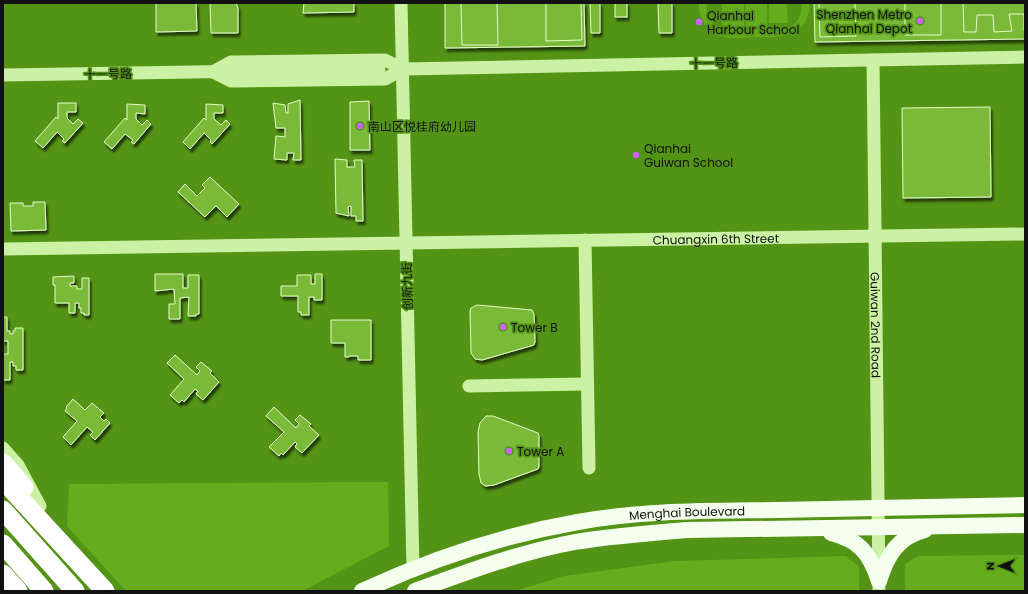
<svg xmlns="http://www.w3.org/2000/svg" width="1028" height="594" font-family="Poppins,'Noto Sans SC',sans-serif">
<style>
.green{fill:#66ad1d}
.building{fill:#7aba39;stroke:#e4fccb;filter:url(#shadow)}
.lines{fill:none;stroke-linecap:round;stroke-linejoin:round}
.minor{stroke:#cbf1a4;stroke-width:13}
.major{stroke:#f5ffee;stroke-width:16}
.highway{stroke:#fff;stroke-width:19}
.minor-bridge{stroke:#cbf1a4;stroke-width:13}
.poi-dot{fill:#ca64ff;stroke:#539315;stroke-width:1.5}
.labels{text-anchor:middle;dominant-baseline:central;stroke-width:3.5;stroke-linejoin:round;paint-order:stroke}
.poi-label{font-size:12px;fill:#111;stroke:#539315;text-anchor:start}
.street-label{font-size:12px;fill:#111;stroke:#539315}
</style>
<defs>
<filter id="shadow"><feDropShadow dx="2" dy="3.5" stdDeviation="1" flood-color="#0009"/></filter>
</defs>
<rect width="100%" height="100%" fill="#539315"/>
<g class="green">
<path d="M699,3H707C705,35 738,30 759,30C769,30 781,31 790,27C799,22 802,13 802,3H810C808,39 782,37 755,37C745,37 734,39 724,37C708,34 698,19 699,3Z"/>
<rect x="722" y="3" width="22" height="25"/>
<polygon points="745,3 767,3 767,27 746,27"/>
<polygon points="769,3 787,3 788,23 769,23"/>
<polygon points="388,482 389,546 302,591 126,591 67,526 69,484"/>
<polygon points="1025,555 1025,591 905,591 905,564 918,556"/>
<polygon points="846,556 859,567 859,591 515,591 564,576 675,561"/>
</g>
<g class="building">
<polygon points="156,3 196,3 197,31 156,32"/>
<polygon points="210,3 236,3 238,8 238,33 211,33"/>
<polygon points="304,3 354,3 354,12 303,13"/>
<polygon points="445,3 584,3 585,46 445,48"/>
<polygon points="461,3 497,3 498,45 462,45"/>
<polygon points="546,3 581,3 582,40 546,41"/>
<polygon points="590,3 600,3 600,33 591,33"/>
<rect x="615" y="3" width="12" height="14"/>
<polygon points="658,3 672,3 672,33 659,33"/>
<polygon points="814,3 1025,3 1025,39 815,42"/>
<polygon points="819,3 855,3 856,36 820,37"/>
<rect x="905" y="3" width="36" height="32"/>
<polygon points="963,3 1025,3 1025,31 1024,31 1024,14 1009,14 1012,31 994,32 993,15 977,15 976,32 964,32"/>
<polygon points="300,100 301,160 293,160 294,153 287,153 287,160 274,159 276,136 285,137 285,128 276,128 273,103 285,105 286,113 288,113 288,104"/>
<polygon points="369,101 370,150 350,150 350,102"/>
<polygon points="58,103 76,103 76,112 67,112 67,118 73,124 78,119 83,123 65,143 62,141 64,139 57,132 43,148 35,141 56,117 58,119"/>
<polygon points="127,104 145,105 145,114 136,113 136,119 142,125 147,120 151,124 134,144 131,142 133,140 125,134 112,149 104,142 125,118 127,120"/>
<polygon points="206,104 223,105 223,113 214,113 214,119 221,125 226,120 230,124 212,144 210,142 211,140 204,133 190,149 183,142 204,118 206,120"/>
<polygon points="990,107 991,197 903,198 902,108"/>
<polygon points="335,159 347,160 347,167 355,167 354,160 362,160 363,221 356,221 356,216 351,216 351,206 348,207 349,216 336,213"/>
<polygon points="210,177 239,204 227,217 216,206 205,217 178,192 185,184 197,196 205,188 202,185"/>
<polygon points="33,202 45,202 46,230 11,231 10,203 23,203 23,206 33,206"/>
<polygon points="155,274 183,274 183,288 188,288 188,275 199,275 199,314 196,314 196,316 188,316 189,297 180,298 180,319 169,319 169,304 175,304 174,289 155,291"/>
<polygon points="315,274 322,274 322,300 314,300 314,297 309,297 309,315 301,315 301,312 298,312 298,296 281,296 281,286 297,286 297,275 311,275 311,284 315,284"/>
<polygon points="74,276 74,283 70,283 70,286 77,286 77,289 82,289 82,278 89,278 89,315 84,315 84,313 81,313 81,308 79,308 79,303 75,303 75,313 69,313 69,303 55,303 55,285 53,285 53,277"/>
<polygon points="477,305 532,310 534,314 535,342 534,345 482,360 475,359 471,353 470,311 471,308"/>
<polygon points="3,317 7,317 7,331 10,331 10,334 13,334 13,331 15,331 15,328 23,328 23,370 16,370 16,366 13,366 13,362 10,362 10,380 3,380 3,354 8,354 8,341 3,341"/>
<polygon points="331,320 371,320 371,360 358,360 358,356 349,356 349,357 345,357 345,343 331,343"/>
<polygon points="175,355 197,375 200,371 196,367 201,362 212,371 210,373 219,382 203,400 196,394 198,391 195,389 184,402 182,400 179,403 170,395 184,379 167,363"/>
<polygon points="73,399 85,410 92,403 104,413 100,417 104,421 106,419 110,423 95,440 90,435 93,432 87,427 71,445 63,437 77,421 65,411 67,408 66,407"/>
<polygon points="274,407 296,428 299,424 295,420 300,415 311,424 309,426 319,435 302,453 295,447 297,444 295,442 283,455 281,453 279,456 269,447 284,432 266,416"/>
<polygon points="486,416 493,416 538,433 539,436 539,467 538,469 494,485 485,486 481,483 479,474 478,432 480,423"/>
</g>
<g class="lines">
<g class="minor">
<polyline points="401,3 413,570"/>
<polyline points="213,72 231,62 385,60 403,69 1025,57"/>
<polyline points="215,73 231,81 385,79 403,69"/>
<polyline points="3,75 379,69"/>
<path id="s1" d="M875,229L879,591"/>
<polyline points="585,240 589,468"/>
<path id="s2" d="M3,249L1025,234"/>
<polyline points="469,386 587,384"/>
<polyline points="3,448 18,465 40,506"/>
</g>
<g class="major">
<path d="M831,533C859,540 870,553 879,581"/>
<path d="M879,581C887,556 897,537 925,530"/>
<path id="s3" d="M362,591C431,559 503,535 578,522C643,510 711,511 777,510C860,508 942,507 1025,505"/>
<path d="M415,591C467,572 520,552 575,542C612,536 649,533 687,530L1025,525"/>
</g>
<g class="highway">
<polyline points="3,463 24,487"/>
<polyline points="3,480 105,591"/>
<polyline points="3,510 75,591"/>
<polyline points="3,544 44,591"/>
<polyline points="3,574 18,591"/>
</g>
<polyline class="minor-bridge" points="873,60 875,227"/>
</g>
<g class="poi-dot">
<circle cx="920" cy="21" r="4"/>
<circle cx="699" cy="22" r="4"/>
<circle cx="360" cy="126" r="4"/>
<circle cx="636" cy="155" r="4"/>
<circle cx="503" cy="327" r="4"/>
<circle cx="509" cy="451" r="4"/>
</g>
<g class="labels">
<g class="poi-label">
<text x="912" y="14" text-anchor="end">Shenzhen Metro<tspan x="912" dy="14">Qianhai Depot</tspan></text>
<text x="707" y="15">Qianhai<tspan x="707" dy="14">Harbour School</tspan></text>
<text x="368" y="126">南山区悦桂府幼儿园</text>
<text x="644" y="148">Qianhai<tspan x="644" dy="14">Guiwan School</tspan></text>
<text x="511" y="327">Tower B</text>
<text x="517" y="451">Tower A</text>
</g>
<g class="street-label">
<text transform="translate(714 63) rotate(-1)">十一号路</text>
<text transform="translate(108 74) rotate(-1)">十一号路</text>
<text stroke="none"><textPath href="#s2" startOffset="713">Chuangxin 6th Street</textPath></text>
<text transform="translate(407 286) rotate(-91)">创新九街</text>
<text stroke="none"><textPath href="#s1" startOffset="96">Guiwan 2nd Road</textPath></text>
<text stroke="none"><textPath href="#s3" startOffset="337">Menghai Boulevard</textPath></text>
</g>
</g>
<rect width="1028" height="594" fill="none" stroke="#111111" stroke-width="8"/>
<g transform="translate(1000 566) rotate(270)" stroke="#539315" stroke-width="3" paint-order="stroke">
<path d="M0-3L7 15L0 10L-7 15Z" fill="#111111"/>
<text y="-6" font-size="11" font-weight="bold" text-anchor="middle" fill="#111111">N</text>
</g>
</svg>
